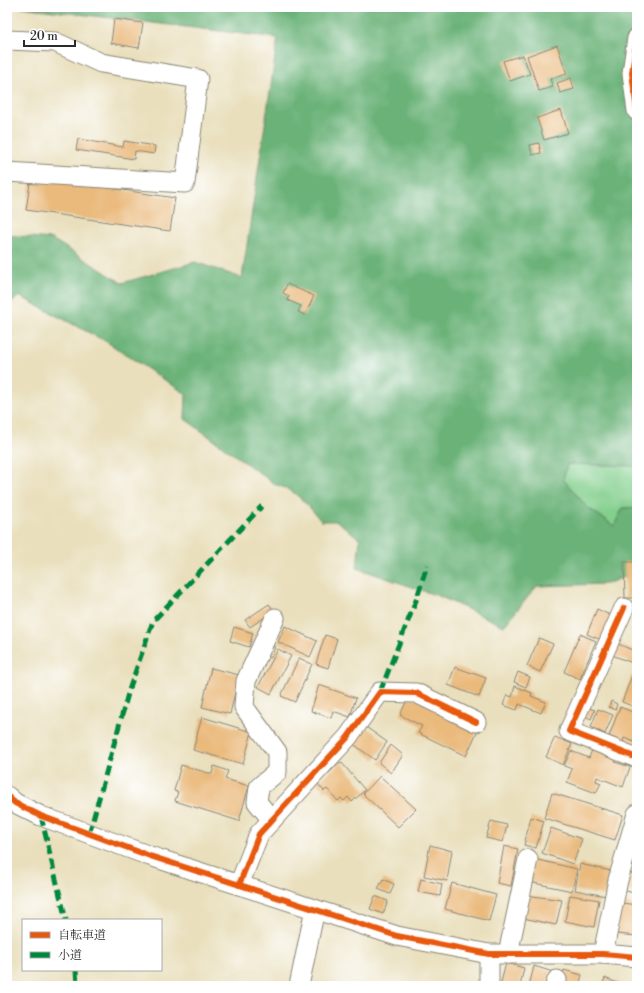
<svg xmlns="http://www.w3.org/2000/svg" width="644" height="993" font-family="'Libre Bodoni','Noto Serif JP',serif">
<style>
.green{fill:#83cf8d;stroke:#577d5c}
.forest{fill:#6ab278;stroke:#4a6e52}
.building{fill:#eab97b}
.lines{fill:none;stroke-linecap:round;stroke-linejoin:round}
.minor-casing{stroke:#8a8574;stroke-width:21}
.minor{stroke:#fff;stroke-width:19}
.quiet{stroke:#00873e;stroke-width:5;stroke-dasharray:10 5;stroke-linecap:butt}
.cycleway-casing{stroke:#fff;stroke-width:8}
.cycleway{stroke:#e8590c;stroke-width:6}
</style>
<rect width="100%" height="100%" fill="#fff"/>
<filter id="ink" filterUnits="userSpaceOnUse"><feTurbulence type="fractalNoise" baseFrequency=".025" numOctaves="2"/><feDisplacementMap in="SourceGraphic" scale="8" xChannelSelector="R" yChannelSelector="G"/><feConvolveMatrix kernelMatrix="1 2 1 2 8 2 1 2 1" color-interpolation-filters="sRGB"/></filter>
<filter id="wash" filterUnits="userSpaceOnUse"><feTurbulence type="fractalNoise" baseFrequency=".012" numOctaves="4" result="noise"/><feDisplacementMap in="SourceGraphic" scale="16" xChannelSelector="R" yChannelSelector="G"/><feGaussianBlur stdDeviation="0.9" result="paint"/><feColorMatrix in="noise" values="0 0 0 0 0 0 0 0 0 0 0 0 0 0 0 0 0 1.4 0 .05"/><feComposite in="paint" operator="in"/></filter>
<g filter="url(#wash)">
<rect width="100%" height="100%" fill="#e9dfbc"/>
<polygon class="green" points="567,464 637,466 637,508 623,508 614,526 587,507 563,480"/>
<path class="forest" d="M20,7H637V466L567,464L563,479L587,507L614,526L623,508H637V572L606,584L537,586L504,626L441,597L357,568L360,539L337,521H321C309,506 295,489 276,485L185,419L186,394L107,342L19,296L7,307V235L52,239L122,283L195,262L242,278L278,38Z"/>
<g id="blocks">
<g class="building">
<polygon points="114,19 143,23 139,48 111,43"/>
<polygon points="557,45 567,74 550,79 553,87 539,91 527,56"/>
<polygon points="523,55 530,74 510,81 503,61"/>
<polygon points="571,78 574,89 560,93 557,83"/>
<polygon points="561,110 568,133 544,140 537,118"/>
<polygon points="78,139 123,147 124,141 155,146 154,154 135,151 134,159 76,150"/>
<polygon points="539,143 541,153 532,155 530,145"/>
<polygon points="31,176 175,198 170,231 26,210"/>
<polygon points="287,284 314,296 305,315 298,312 301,306 287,300 289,296 283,293"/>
<polygon points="624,562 637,562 637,598 625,598"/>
<polygon points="269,604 274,611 250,627 245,620"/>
<polygon points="597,609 612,616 601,640 587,634"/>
<polygon points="285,626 317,641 310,657 278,642"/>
<polygon points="234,627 253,633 249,647 230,641"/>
<polygon points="580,634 596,641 580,679 564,672"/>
<polygon points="325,635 337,639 328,668 316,664"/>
<polygon points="539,638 553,644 540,672 527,666"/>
<polygon points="616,643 637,652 637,658 635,664 612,655"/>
<polygon points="268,644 275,647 271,658 263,654"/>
<polygon points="278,649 291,656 271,694 258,687"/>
<polygon points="299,658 312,664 295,702 281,696"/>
<polygon points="455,667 486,678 479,697 448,685"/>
<polygon points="211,668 239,675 230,714 202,707"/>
<polygon points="518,672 530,677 526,687 514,682"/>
<polygon points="632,675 637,677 637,708 622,702"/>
<polygon points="319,685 356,698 350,717 333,711 331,718 311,711"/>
<polygon points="515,686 532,693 531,696 546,702 541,713 519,704 517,710 503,705 507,695 512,697"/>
<polygon points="409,696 478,730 466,756 418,733 422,726 400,715"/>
<polygon points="611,701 617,704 615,710 609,707"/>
<polygon points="586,707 595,710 591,719 583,715"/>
<polygon points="620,707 635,713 634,716 637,718 637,743 624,738 623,742 609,736"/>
<polygon points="598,709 613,715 605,734 591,727"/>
<polygon points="202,717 252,732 243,764 193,750"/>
<polygon points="363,725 387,742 375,760 352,743"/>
<polygon points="555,737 572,744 563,765 546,757"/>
<polygon points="391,745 403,755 391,773 379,763"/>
<polygon points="593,747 617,757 615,762 630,767 623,787 597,777 596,781 601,783 596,793 567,782 572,769 564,766 571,751 589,758"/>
<polygon points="341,762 365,790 352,802 348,797 344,801 341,798 338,801 327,789 324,791 317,783"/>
<polygon points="181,765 212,774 214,766 228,771 225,779 249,786 239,821 175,801 178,792 174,791"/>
<polygon points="380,776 416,809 398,827 363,794"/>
<polygon points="552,793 623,815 615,840 544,818"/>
<polygon points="531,817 544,821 536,848 524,845"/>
<polygon points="491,821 507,825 503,842 486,838"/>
<polygon points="551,828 582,839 573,864 542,853"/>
<polygon points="637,844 637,866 628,864"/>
<polygon points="430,845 452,851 447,881 424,876"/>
<polygon points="504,846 518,849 511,886 497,883"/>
<polygon points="534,859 577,869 572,891 529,882"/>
<polygon points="580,864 611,871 606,896 575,890"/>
<polygon points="628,872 637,875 637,894 623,890"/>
<polygon points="383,879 394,884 390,894 378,889"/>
<polygon points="421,879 442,884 440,896 418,892"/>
<polygon points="452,883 496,895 489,921 445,909"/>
<polygon points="526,895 562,900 556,925 523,918"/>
<polygon points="570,895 599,900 594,927 565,921"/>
<polygon points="375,896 388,901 383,914 370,909"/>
<polygon points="622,903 637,905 637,936 617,934 619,909"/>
<polygon points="506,963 524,968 520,986 500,986"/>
<polygon points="534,966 553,972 549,986 529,986"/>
<polygon points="564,970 582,975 579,986 560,986"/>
<polygon points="605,978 625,986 602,986"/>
</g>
</g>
</g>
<g filter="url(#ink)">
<use href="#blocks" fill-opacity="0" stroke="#8a8574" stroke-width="1"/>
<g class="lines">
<g class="minor-casing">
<g id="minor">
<polyline points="637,38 632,73 637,111"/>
<polyline points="7,40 55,42 101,63 198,79 185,183 7,172"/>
<polyline points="624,608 569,731 637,758"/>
<polyline points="7,796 15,803 41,816 150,856 397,936 489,954 603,954 637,957"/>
<polyline points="272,820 257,802 259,787 277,772 277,752 244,707 246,681 275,618"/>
<polyline points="239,885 259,834 348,737 380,692 416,693 476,722"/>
<polyline points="489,954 489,986"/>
<polyline points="508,954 528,859"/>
<polyline points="603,954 618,880 637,814"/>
<polyline points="299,986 315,909"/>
<polyline points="555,986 557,980"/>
</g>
</g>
<use href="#minor" class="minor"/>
<g class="quiet">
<polyline points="380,692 417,598 427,565"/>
<polyline points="41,816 53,867 66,920"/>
<polyline points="89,834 129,690 153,621 262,506"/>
<polyline points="76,970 77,986"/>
</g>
<g class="cycleway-casing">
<g id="cycleway">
<polyline points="637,38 632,73 637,111"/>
<polyline points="624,608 569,731 637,758"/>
<polyline points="7,796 15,803 41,816 150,856 397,936 489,954 603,954 637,957"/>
<polyline points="239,885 259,834 348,737 380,692 416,693 476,722"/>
</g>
</g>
<use href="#cycleway" class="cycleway"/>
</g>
</g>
<rect width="644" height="993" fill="none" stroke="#fff" stroke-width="24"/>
<rect x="22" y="919" width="140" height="52" fill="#ffffff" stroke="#aaaaaa"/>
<rect x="30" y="932" width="20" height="6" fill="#e8590c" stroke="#aaaaaa"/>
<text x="58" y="939" font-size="12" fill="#2b2b2b">自転車道</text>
<rect x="30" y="952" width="20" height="6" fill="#00873e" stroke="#aaaaaa"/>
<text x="58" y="959" font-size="12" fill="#2b2b2b">小道</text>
<path d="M24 40v6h51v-6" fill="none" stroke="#2b2b2b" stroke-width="2"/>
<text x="30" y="40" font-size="12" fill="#2b2b2b" stroke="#ffffff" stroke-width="3" paint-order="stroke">20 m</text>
</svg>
